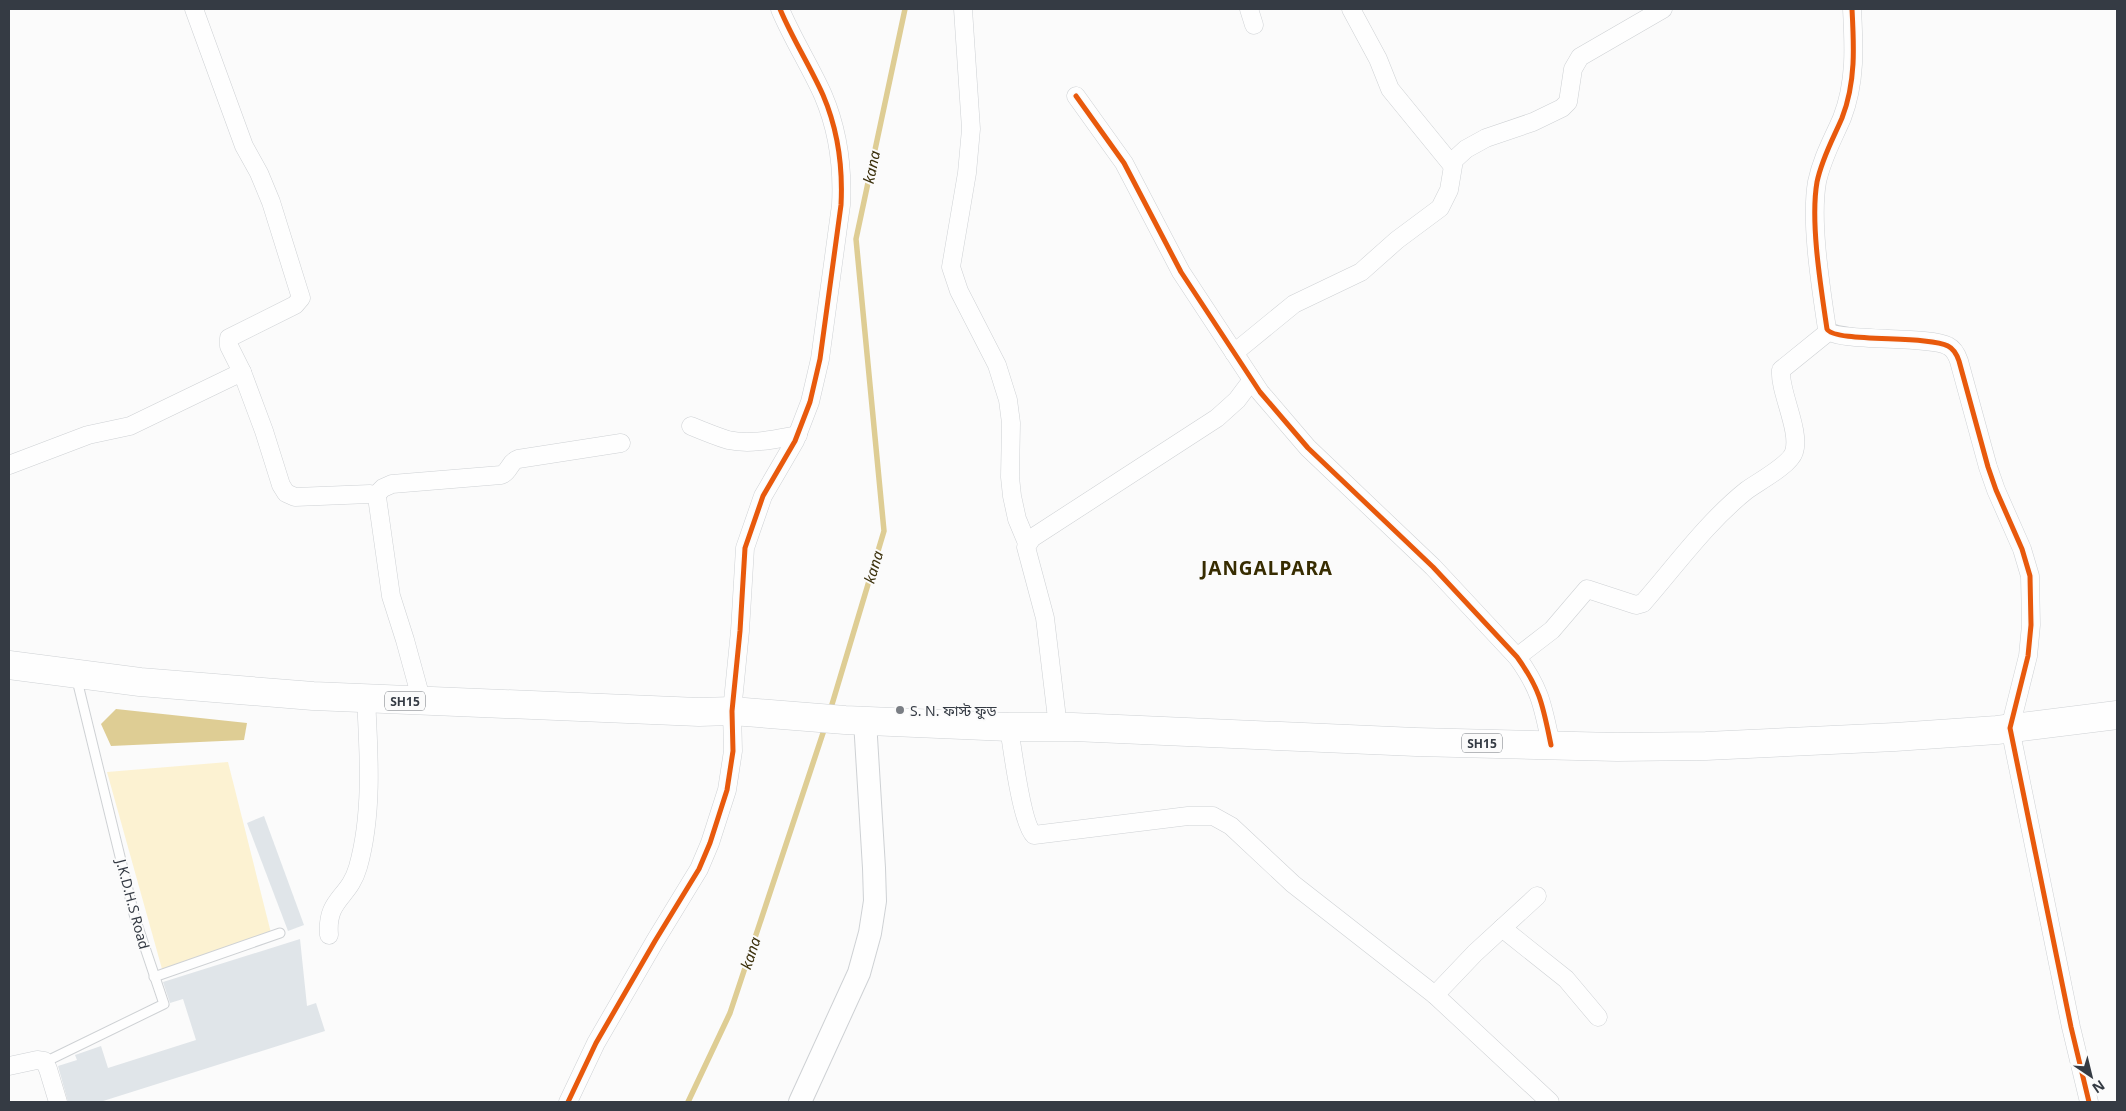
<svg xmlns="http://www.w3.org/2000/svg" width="2126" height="1111" font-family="'Noto Sans','Noto Sans Bengali',sans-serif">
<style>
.green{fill:#fcf2d2}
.water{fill:#decd94}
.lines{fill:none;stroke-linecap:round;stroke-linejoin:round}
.stream{stroke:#decd94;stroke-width:5.5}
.building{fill:#e0e5e9}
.service-casing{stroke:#ced1d4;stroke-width:11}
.minor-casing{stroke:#ced1d4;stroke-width:19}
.tertiary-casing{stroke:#ced1d4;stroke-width:24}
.primary-casing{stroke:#ced1d4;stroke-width:29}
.service{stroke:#fefefe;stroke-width:9}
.minor{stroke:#fefefe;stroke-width:18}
.tertiary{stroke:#fefefe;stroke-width:22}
.primary{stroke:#fefefe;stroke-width:28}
.cycleway-casing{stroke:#fbfbfb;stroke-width:8}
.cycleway{stroke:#e8590c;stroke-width:5}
.poi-dot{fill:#7a7e84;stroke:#fbfbfb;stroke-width:2}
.labels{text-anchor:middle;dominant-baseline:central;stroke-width:4;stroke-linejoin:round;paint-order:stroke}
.shield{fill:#fbfbfb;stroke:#70757b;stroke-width:1}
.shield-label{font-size:12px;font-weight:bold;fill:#353b44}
.poi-label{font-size:14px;fill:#353b44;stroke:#fbfbfb;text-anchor:start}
.street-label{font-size:14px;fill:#353b44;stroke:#fbfbfb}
.water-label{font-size:15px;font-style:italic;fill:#3c310d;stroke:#fbfbfb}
.district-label{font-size:19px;font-weight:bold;letter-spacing:1px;fill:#372c01;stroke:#fbfbfb}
</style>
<rect width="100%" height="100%" fill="#fbfbfb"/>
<polygon class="green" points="228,762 271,933 162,969 107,772"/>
<polygon class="water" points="116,709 247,723 244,740 111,746 101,724"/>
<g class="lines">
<g class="stream">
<polyline points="830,711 884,531 856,239 905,9"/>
<polyline points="688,1102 730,1013 825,727"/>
</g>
</g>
<g class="building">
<polygon points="264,816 304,925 288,931 247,823"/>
<polygon points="300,939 307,1006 316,1003 325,1031 100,1102 68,1102 58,1066 77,1060 75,1055 101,1046 108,1068 196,1040 183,999 170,1003 163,982"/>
</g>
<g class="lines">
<g class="service-casing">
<g id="service">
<polyline points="154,977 280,933"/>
<polyline points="45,1062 164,1004 135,918 76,676"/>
</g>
</g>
<g class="minor-casing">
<g id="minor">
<polyline points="194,9 244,146 259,173 271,202 301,298 295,305 229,338 229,346 242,372"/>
<polyline points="963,9 971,129 967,173 951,267 959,291 997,365 1008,400 1011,423 1010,477 1012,496 1017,519 1027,543"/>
<polyline points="1249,9 1254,25"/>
<polyline points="1351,9 1378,59 1390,89 1452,165"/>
<path d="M1852,9C1854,46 1856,82 1842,118C1833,139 1822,158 1817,182C1810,222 1821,288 1827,329C1834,343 1928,335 1948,346C1954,349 1957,355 1959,361L1988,467L1996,490L2022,549L2030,576L2031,625L2028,656L2010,728L2071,1027L2089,1102"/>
<path d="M1076,96L1124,163L1181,272L1260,392L1308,448L1433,567L1517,657C1541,690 1543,707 1551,745"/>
<polyline points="1234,353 1294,304 1361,272 1397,240 1440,208 1449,190 1454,160 1466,149 1486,138 1533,122 1562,108 1568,102 1573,69 1580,57 1663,9"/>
<path d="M691,426C703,431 715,436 728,440C751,445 775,439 798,435"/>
<polyline points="9,465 88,435 130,426 242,372 264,431 281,485 286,493 295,497 370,494 377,497 391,596 405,640 422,702"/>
<path d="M376,495L383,488L392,484L501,475C510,472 509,462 518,459L621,443"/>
<path d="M1517,657L1552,630L1587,589L1636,605L1643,603C1677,564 1707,522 1747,490C1758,482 1790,465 1794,452C1801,431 1779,391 1781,370L1828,332"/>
<path d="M1009,727C1012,747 1022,825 1034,835L1188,816H1213L1231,826L1293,884L1435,995L1550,1102"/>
<polyline points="1058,727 1045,618 1026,547 1032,538 1217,418 1237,400 1252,380"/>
<polyline points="1502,928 1566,979 1598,1017"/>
<path d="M329,935C326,898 349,899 358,867C373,814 369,754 366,699"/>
<polyline points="1435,995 1475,953 1537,896"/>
<polyline points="9,1066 37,1060 44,1061 48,1069 58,1102"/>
<path d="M568,1102L596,1043L655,941L699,869L710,843L727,790L733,751L732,711L740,631L745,548L763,496L795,441L810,402L820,359L841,205C843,167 838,130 823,95C810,66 792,38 780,9"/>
</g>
</g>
<g class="tertiary-casing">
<polyline id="tertiary" points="800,1102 859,973 870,933 875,901 874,868 865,721"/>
</g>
<g class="primary-casing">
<polyline id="primary" points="9,665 140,682 313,696 699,712 732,711 845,720 1009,727 1073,727 1416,742 1617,747 1706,746 1895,737 1997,730 2117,715"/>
</g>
<use href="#service" class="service"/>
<use href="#minor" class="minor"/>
<use href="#tertiary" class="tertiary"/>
<use href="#primary" class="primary"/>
<g class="cycleway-casing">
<g id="cycleway">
<path d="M1852,9C1854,46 1856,82 1842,118C1833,139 1822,158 1817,182C1810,222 1821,288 1827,329C1834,343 1928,335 1948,346C1954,349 1957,355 1959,361L1988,467L1996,490L2022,549L2030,576L2031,625L2028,656L2010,728L2071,1027L2089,1102"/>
<path d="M1076,96L1124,163L1181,272L1260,392L1308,448L1433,567L1517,657C1541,690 1543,707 1551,745"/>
<path d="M568,1102L596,1043L655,941L699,869L710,843L727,790L733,751L732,711L740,631L745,548L763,496L795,441L810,402L820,359L841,205C843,167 838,130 823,95C810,66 792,38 780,9"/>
</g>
</g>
<use href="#cycleway" class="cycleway"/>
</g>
<circle class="poi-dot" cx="900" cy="710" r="5"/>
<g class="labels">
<g class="shield">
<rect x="385" y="691.5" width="40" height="19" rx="4"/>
<rect x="1462" y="733.5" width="40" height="19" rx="4"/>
</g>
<g class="shield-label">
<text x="405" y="701">SH15</text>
<text x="1482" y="743">SH15</text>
</g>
<g class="poi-label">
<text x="910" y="710">S. N. ফাস্ট ফুড</text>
</g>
<g class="street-label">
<text transform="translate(133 904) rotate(75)">J.K.D.H.S Road</text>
</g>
<g class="water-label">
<text transform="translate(871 167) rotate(-78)">kana</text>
<text transform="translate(873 567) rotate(-73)">kana</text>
<text transform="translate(750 953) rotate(-72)">kana</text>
</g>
<g class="district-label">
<text x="1267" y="568">JANGALPARA</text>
</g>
</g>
<rect width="2126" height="1111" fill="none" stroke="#353b44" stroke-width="20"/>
<g transform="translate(2091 1076) rotate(145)" stroke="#fbfbfb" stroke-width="4" paint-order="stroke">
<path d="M0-4L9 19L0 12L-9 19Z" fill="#353b44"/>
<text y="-8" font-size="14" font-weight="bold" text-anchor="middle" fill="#353b44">N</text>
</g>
</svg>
